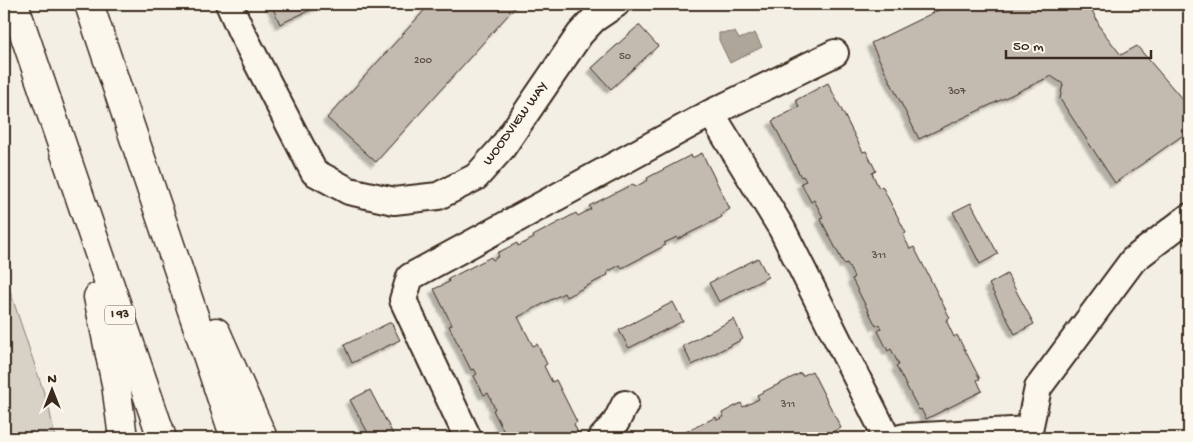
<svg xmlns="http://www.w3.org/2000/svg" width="1193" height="442" font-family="'Gochi Hand',sans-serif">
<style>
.green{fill:#d8d1c6;stroke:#8a7e72}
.water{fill:#afa69a;stroke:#817468}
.building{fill:#c3bbb0;stroke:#3b2a1e;filter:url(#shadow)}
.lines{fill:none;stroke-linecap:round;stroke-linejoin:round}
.minor-casing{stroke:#3b2a1e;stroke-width:30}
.highway-casing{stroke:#3b2a1e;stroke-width:31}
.minor{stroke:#fbf7ec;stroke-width:26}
.highway{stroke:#fbf7ec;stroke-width:28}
.labels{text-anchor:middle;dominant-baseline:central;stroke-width:5;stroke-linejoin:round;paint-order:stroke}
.number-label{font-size:11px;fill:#5d4e42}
.shield{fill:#fbf7ec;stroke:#75685c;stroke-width:1}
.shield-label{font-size:12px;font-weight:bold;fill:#3b2a1e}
.street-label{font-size:14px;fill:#3b2a1e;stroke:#fbf7ec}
</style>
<defs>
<filter id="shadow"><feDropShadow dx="-4.5" dy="4.5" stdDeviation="1" flood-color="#0004"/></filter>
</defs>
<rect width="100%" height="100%" fill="#f3efe4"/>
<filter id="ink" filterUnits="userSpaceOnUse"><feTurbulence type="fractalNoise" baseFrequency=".02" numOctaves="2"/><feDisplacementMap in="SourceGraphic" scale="10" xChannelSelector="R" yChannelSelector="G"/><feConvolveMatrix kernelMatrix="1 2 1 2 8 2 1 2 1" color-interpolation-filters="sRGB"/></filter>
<g filter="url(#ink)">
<polygon class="green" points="4,273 49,408 55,438 4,438"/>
<polygon class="water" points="735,32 739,39 755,33 762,47 730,63 719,40 719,33"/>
<g class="building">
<polygon points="271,4 323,4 280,24"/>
<polygon points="430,4 518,4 376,162 327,118"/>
<polygon points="951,4 1089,4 1101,29 1121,55 1137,46 1189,107 1189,131 1115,183 1060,99 1063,84 1051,76 919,139 871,43"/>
<polygon points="639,25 658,46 611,89 592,68"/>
<polygon points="828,83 863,152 866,151 876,171 872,173 879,188 882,186 906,233 903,235 910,249 914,247 950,318 946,320 954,337 957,335 980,379 977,380 982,391 926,419 921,409 919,410 896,366 899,365 891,349 888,351 878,331 881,329 879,324 876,326 852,279 854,277 847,263 844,264 820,218 823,217 814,200 811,202 801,183 806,181 803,176 801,177 772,121 799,107 796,100"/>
<polygon points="702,153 730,209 721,215 722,217 678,239 677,237 664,243 666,245 622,268 620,265 607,272 608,275 566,297 564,293 518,317 533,346 537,344 547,364 544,366 552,382 556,380 577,422 574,424 579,435 572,438 507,438 493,410 495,409 488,393 484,395 474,376 477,374 474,369 471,370 449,326 452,325 434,289 449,282 448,279 491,257 493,260 499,256 497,253 517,243 518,246 534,238 533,236 576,213 578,216 591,209 589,206 633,184 635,187 648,180 647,178 691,155 692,158"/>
<polygon points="971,203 998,254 980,264 953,212"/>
<polygon points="758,258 768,277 719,302 709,283"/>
<polygon points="1007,274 1034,324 1015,334 989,284"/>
<polygon points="673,302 683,321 629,348 619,330"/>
<polygon points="734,319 743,339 692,365 683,346"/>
<polygon points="391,322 400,340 352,363 344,345"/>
<polygon points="812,371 841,428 832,432 833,435 826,438 673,438 716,417 717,420 724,417 722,413 741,403 743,407 759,399 757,395 801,373 802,376"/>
<polygon points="370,390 394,436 389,438 371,438 350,400"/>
</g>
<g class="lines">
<g class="minor-casing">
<g id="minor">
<polyline points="229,4 241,31 314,172 349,191 394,201 438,196 476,177 502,148 580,34 594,19 616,4"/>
<polyline points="711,113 782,229 887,438"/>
<polyline points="468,438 403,300 410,277 711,113 835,53"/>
<polyline points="602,438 616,422 625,404"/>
<polyline points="901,438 906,437 1029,430"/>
<polyline points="1031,438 1029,430 1038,388 1133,260 1189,217"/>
</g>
</g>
<g class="highway-casing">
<g id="highway">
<polyline points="14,4 162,438"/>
<polyline points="89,4 235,438"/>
<polyline points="98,297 116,384 123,438"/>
<polyline points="216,332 263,438"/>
</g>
</g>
<use href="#minor" class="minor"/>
<use href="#highway" class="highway"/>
</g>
</g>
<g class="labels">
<g class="number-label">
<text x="625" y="57">50</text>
<text x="423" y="61">200</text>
<text x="957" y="92">307</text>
<text x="879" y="256">311</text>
<text x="788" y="405">311</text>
</g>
<rect class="shield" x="105" y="305.5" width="30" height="19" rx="4"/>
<g class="shield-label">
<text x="120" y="315">I 93</text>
</g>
<g class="street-label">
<text transform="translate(516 124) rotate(-54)">WOODVIEW WAY</text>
</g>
</g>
<rect width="1193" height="442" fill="none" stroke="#fbf7ec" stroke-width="20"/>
<rect x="10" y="10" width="1173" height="422" fill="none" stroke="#3b2a1e" stroke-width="2" filter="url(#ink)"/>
<g transform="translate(52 390)" stroke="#fbf7ec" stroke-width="4" paint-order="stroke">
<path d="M0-4L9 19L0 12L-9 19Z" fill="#3b2a1e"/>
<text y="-8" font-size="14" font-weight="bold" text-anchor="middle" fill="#3b2a1e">N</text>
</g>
<path d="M1006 50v8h145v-8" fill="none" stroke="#3b2a1e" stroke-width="2.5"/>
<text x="1013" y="50" font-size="15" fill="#3b2a1e" stroke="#fbf7ec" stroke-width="4" paint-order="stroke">50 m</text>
</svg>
